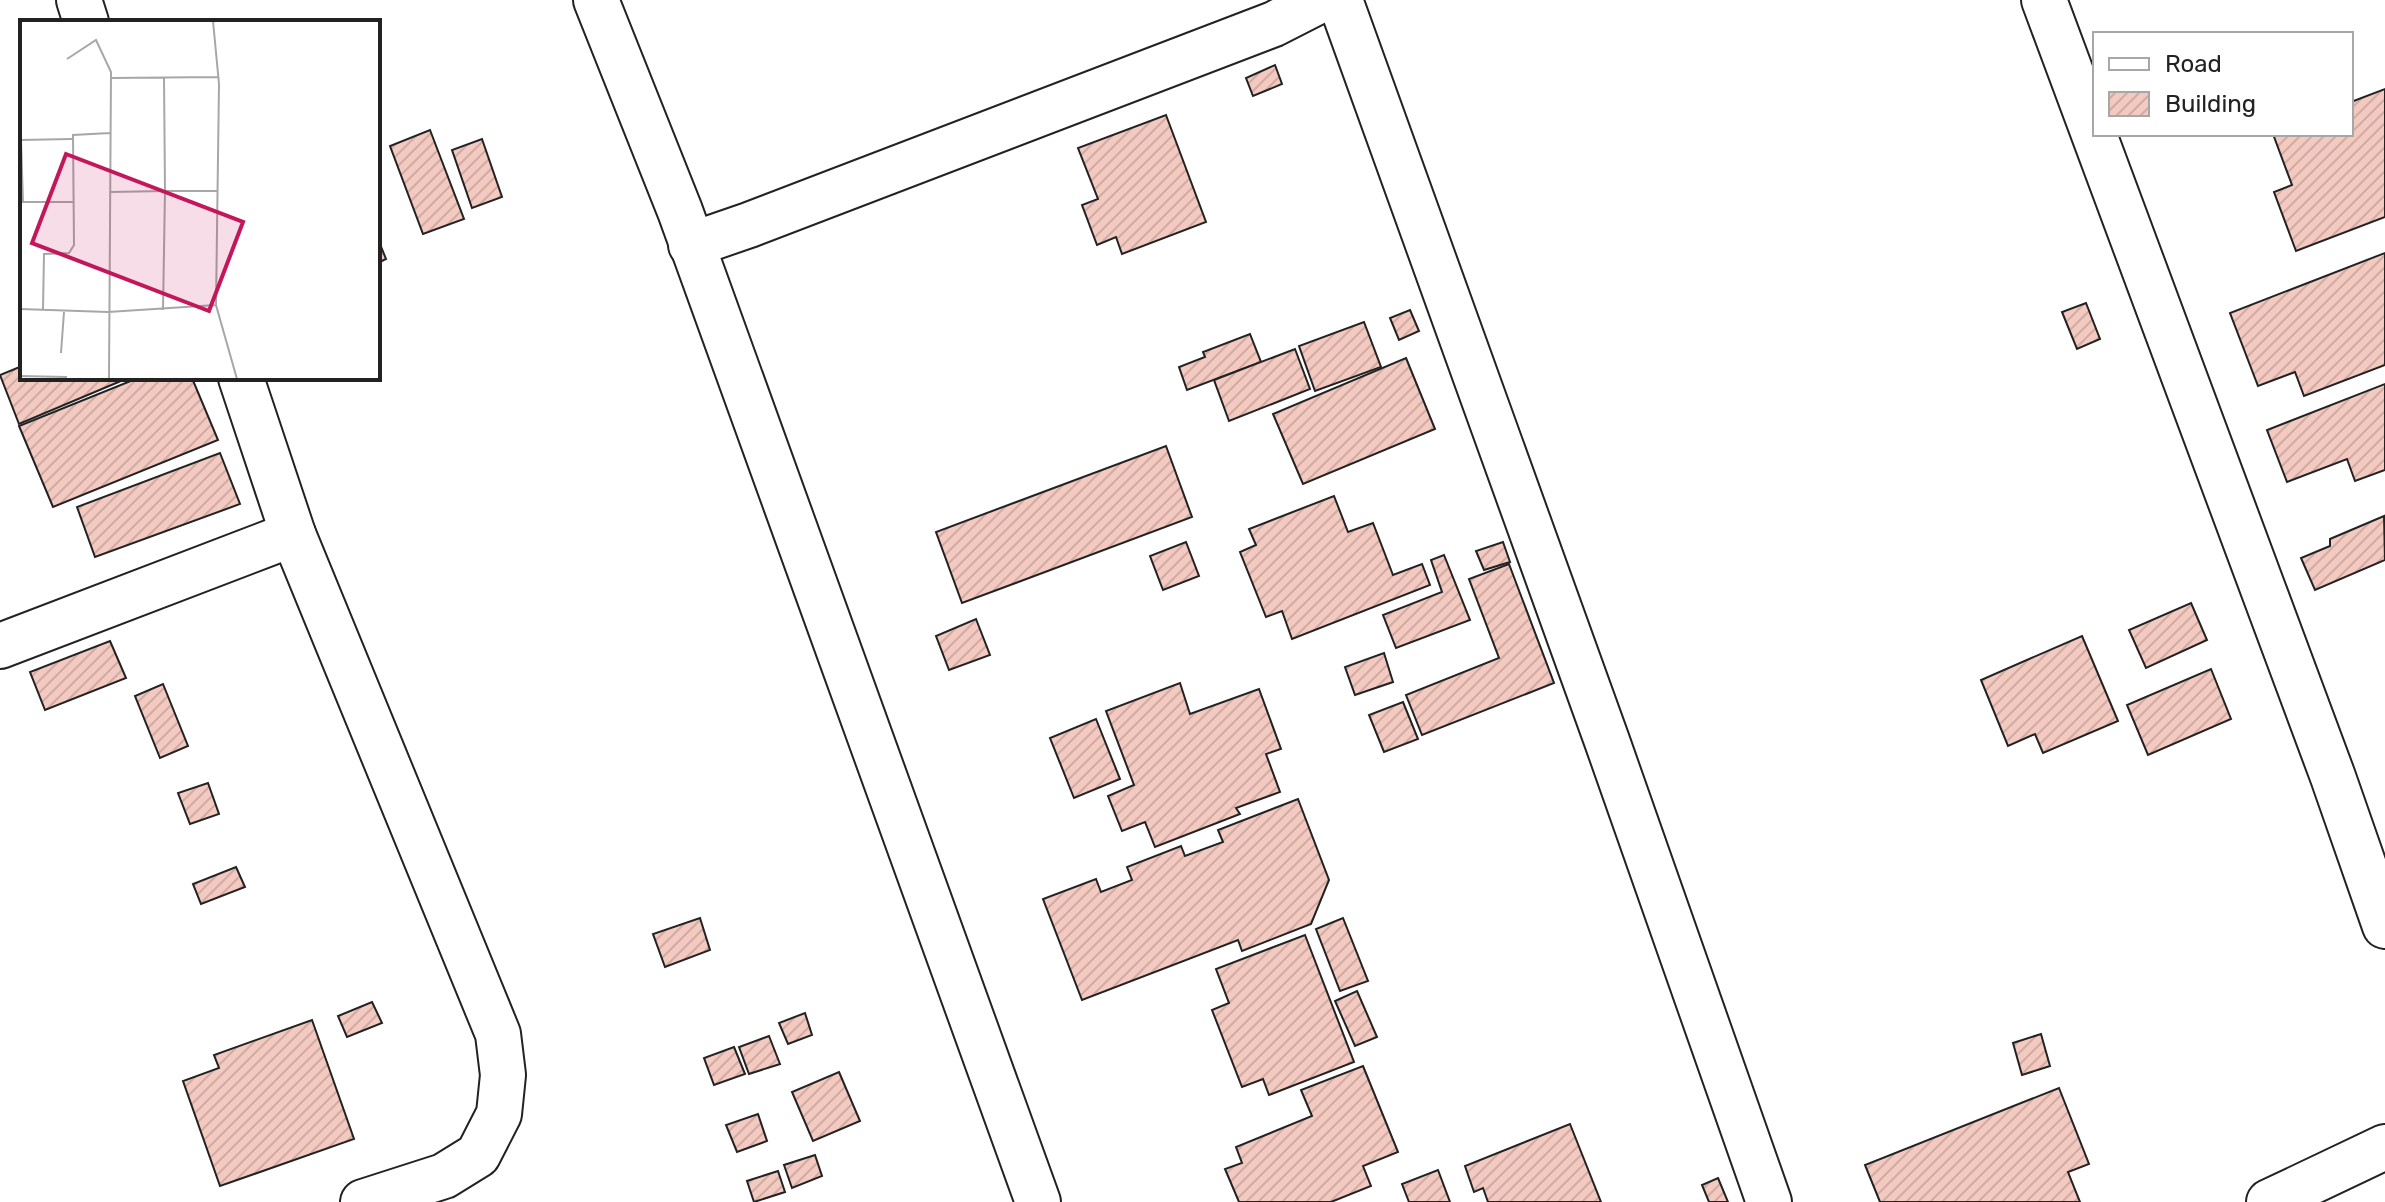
<svg xmlns="http://www.w3.org/2000/svg" width="2385" height="1202" font-family="Rubik,sans-serif">
<style>
.building{fill:url(#building-hatch);stroke:#222;stroke-width:2}
.lines{fill:none;stroke-linecap:round;stroke-linejoin:round}
.minor-casing{stroke:#222;stroke-width:48}
.minor{stroke:#fff;stroke-width:44}
.inset-road{fill:none;stroke:#a7a7a7;stroke-width:2}
.view{fill:#c2185b;fill-opacity:0.15;stroke:#c2185b;stroke-width:4}
.inset-edge{fill:none;stroke:#222;stroke-width:4}
</style>
<defs>
<pattern id="building-hatch" width="6" height="6" patternUnits="userSpaceOnUse" patternTransform="scale(2)"><rect width="6" height="6" fill="#f3c9c0"/><path d="M-1 1l2-2M0 6l6-6M5 7l2-2" fill="none" stroke="#d0aca5"/></pattern>
</defs>
<rect width="100%" height="100%" fill="#fff"/>
<g class="building">
<polygon points="1275,65 1282,84 1253,96 1246,78"/>
<polygon points="2385,89 2385,217 2296,251 2274,192 2292,185 2273,134 2351,134 2351,102"/>
<polygon points="1166,115 1206,222 1122,254 1116,237 1097,245 1082,205 1098,199 1078,148"/>
<polygon points="430,130 464,219 423,234 390,146"/>
<polygon points="482,139 502,197 472,208 452,150"/>
<polygon points="378,239 386,259 378,263"/>
<polygon points="2385,253 2385,365 2304,396 2295,372 2258,386 2230,313"/>
<polygon points="2086,303 2100,339 2077,349 2062,312"/>
<polygon points="1410,310 1419,331 1399,340 1390,318"/>
<polygon points="1364,322 1381,367 1315,391 1299,346"/>
<polygon points="1250,334 1261,362 1187,390 1179,367 1205,357 1203,352"/>
<polygon points="1295,349 1310,389 1229,421 1214,380"/>
<polygon points="1406,358 1435,429 1303,484 1273,414"/>
<polygon points="22,366 22,378 128,378 19,424 0,375"/>
<polygon points="138,378 192,378 218,440 53,507 19,426"/>
<polygon points="2385,384 2385,470 2355,481 2347,459 2287,482 2267,430"/>
<polygon points="1166,446 1192,517 962,603 936,532"/>
<polygon points="220,453 240,504 95,557 77,507"/>
<polygon points="1334,496 1348,532 1373,523 1393,575 1422,564 1430,585 1292,639 1282,611 1266,617 1240,552 1256,545 1249,529"/>
<polygon points="2384,516 2385,560 2315,590 2301,558 2330,546 2330,539"/>
<polygon points="1186,542 1199,576 1163,590 1150,556"/>
<polygon points="1503,542 1510,562 1484,570 1476,551"/>
<polygon points="1444,555 1470,620 1396,648 1383,615 1442,592 1431,560"/>
<polygon points="1509,564 1554,683 1422,735 1406,695 1499,658 1469,579"/>
<polygon points="2191,603 2207,640 2146,668 2129,630"/>
<polygon points="976,619 990,655 949,670 936,636"/>
<polygon points="2082,636 2118,721 2043,753 2035,734 2008,746 1981,680"/>
<polygon points="110,641 126,678 45,710 30,672"/>
<polygon points="1384,653 1393,682 1355,695 1345,667"/>
<polygon points="2211,669 2231,719 2148,755 2127,705"/>
<polygon points="1180,683 1190,714 1259,689 1281,749 1266,754 1280,792 1236,808 1240,814 1155,847 1145,822 1122,831 1108,796 1134,785 1106,711"/>
<polygon points="163,684 188,746 160,758 135,696"/>
<polygon points="1403,702 1418,739 1384,752 1369,715"/>
<polygon points="1096,719 1120,779 1074,798 1050,738"/>
<polygon points="208,783 219,814 190,824 178,793"/>
<polygon points="1298,799 1329,880 1311,924 1242,951 1238,940 1082,1000 1043,899 1096,879 1101,892 1132,880 1127,867 1181,846 1185,856 1223,842 1218,830"/>
<polygon points="236,867 245,887 201,904 193,884"/>
<polygon points="700,918 710,950 665,967 653,934"/>
<polygon points="1343,918 1368,981 1340,991 1316,929"/>
<polygon points="1305,935 1354,1062 1269,1095 1263,1079 1242,1087 1212,1010 1229,1003 1216,969"/>
<polygon points="1357,991 1377,1037 1355,1046 1335,1001"/>
<polygon points="372,1002 382,1023 347,1037 338,1016"/>
<polygon points="805,1013 812,1035 788,1044 779,1023"/>
<polygon points="312,1020 354,1139 220,1186 183,1081 219,1068 214,1055"/>
<polygon points="2041,1034 2050,1066 2022,1075 2013,1043"/>
<polygon points="769,1036 780,1064 749,1074 739,1047"/>
<polygon points="734,1047 745,1074 714,1085 704,1058"/>
<polygon points="1363,1066 1398,1152 1363,1166 1371,1186 1331,1202 1239,1202 1225,1169 1242,1163 1236,1147 1312,1116 1301,1090"/>
<polygon points="839,1072 860,1121 813,1141 792,1092"/>
<polygon points="2059,1088 2089,1164 2068,1172 2080,1202 1880,1202 1865,1165"/>
<polygon points="758,1114 767,1141 737,1152 726,1125"/>
<polygon points="1570,1124 1601,1202 1488,1202 1483,1188 1474,1192 1465,1166"/>
<polygon points="815,1155 822,1176 792,1188 784,1165"/>
<polygon points="1438,1170 1450,1202 1409,1202 1402,1184"/>
<polygon points="778,1171 785,1192 754,1202 747,1181"/>
<polygon points="1718,1178 1728,1202 1709,1202 1702,1185"/>
</g>
<g class="lines">
<g class="minor-casing">
<g id="minor">
<polyline points="79,0 86,22"/>
<polyline points="596,0 680,211 1038,1202"/>
<polyline points="1340,0 1607,741 1769,1202"/>
<polyline points="2044,0 2333,777 2385,926"/>
<polyline points="691,245 749,225 1274,24 1321,0"/>
<polyline points="241,378 293,534 498,1034 503,1075 499,1114 478,1155 444,1176 363,1202"/>
<polyline points="0,646 293,534"/>
<polyline points="2269,1202 2385,1147"/>
</g>
</g>
<use href="#minor" class="minor"/>
</g>
<g transform="translate(20 20)">
<rect width="360" height="360" fill="#fff"/>
<path class="inset-road" d="M193,1L199,64L196,285L217,359M47,39L76,20L91,52L89,359M92,58L198,57M0,120L52,119M1,120L3,182M90,172L145,171L144,57M2,182H53M0,289L88,292L196,285M23,290L24,234L49,233L54,225L53,115L90,113M143,290L145,171H197M41,333L44,292M0,356L47,357"/>
<path class="view" d="M46,134L223,202L189,291L12,223Z"/>
<rect width="360" height="360" class="inset-edge"/>
</g>
<rect x="2093" y="32" width="260" height="104" fill="#ffffff" stroke="#a7a7a7" stroke-width="2"/>
<rect x="2109" y="58" width="40" height="12" fill="#ffffff" stroke="#a7a7a7" stroke-width="2"/>
<text x="2165" y="72" font-size="24" fill="#222222">Road</text>
<rect x="2109" y="92" width="40" height="24" fill="url(#building-hatch)" stroke="#a7a7a7" stroke-width="2"/>
<text x="2165" y="112" font-size="24" fill="#222222">Building</text>
</svg>
